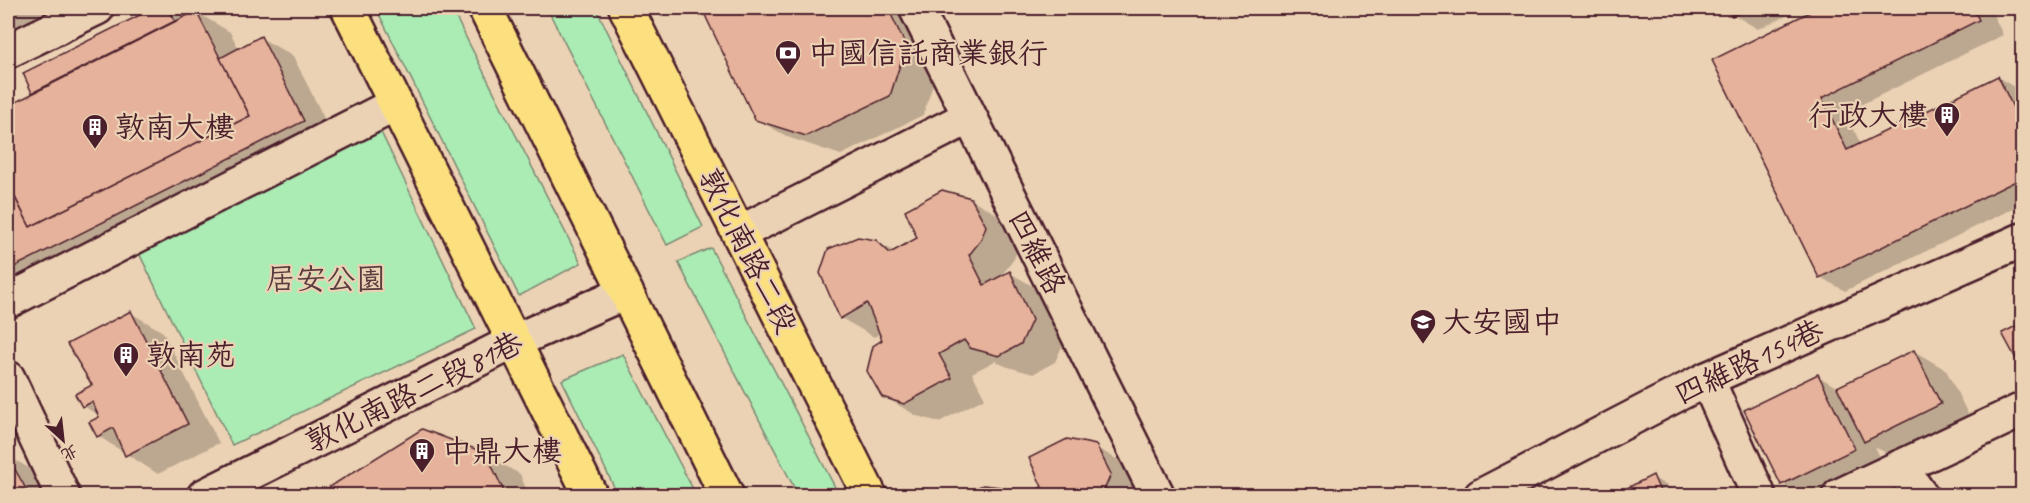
<svg xmlns="http://www.w3.org/2000/svg" width="2030" height="503" font-family="Caveat,'LXGW WenKai TC',sans-serif">
<style>
.green{fill:#abecb4;stroke:#7a8670;stroke-width:1.5}
.shadow{fill:#0003}
.building{fill:#e6b29b;stroke:#4a1f2b;stroke-width:1.5}
.lines{fill:none;stroke-linecap:round;stroke-linejoin:round}
.minor-casing{stroke:#4a1f2b;stroke-width:38}
.major-casing{stroke:#4a1f2b;stroke-width:38}
.minor{stroke:#ecd2b4;stroke-width:33}
.major{stroke:#fce080;stroke-width:33}
.labels{text-anchor:middle;dominant-baseline:central;stroke-width:4.5;stroke-linejoin:round;paint-order:stroke}
.poi-label{font-size:30px;fill:#4a1f2b;stroke:#ecd2b4;text-anchor:start}
.street-label{font-size:30px;fill:#4a1f2b;stroke:#ecd2b4}
.park-label{font-size:30px;fill:#593e40;stroke:#ecd2b4}
</style>
<rect width="100%" height="100%" fill="#ecd2b4"/>
<filter id="ink" filterUnits="userSpaceOnUse"><feTurbulence type="fractalNoise" baseFrequency=".0167" numOctaves="2"/><feDisplacementMap in="SourceGraphic" scale="12" xChannelSelector="R" yChannelSelector="G"/><feConvolveMatrix kernelMatrix="1 2 1 2 8 2 1 2 1" color-interpolation-filters="sRGB"/></filter>
<g filter="url(#ink)">
<g class="green">
<polygon points="376,8 451,8 581,263 519,296"/>
<polygon points="547,8 596,8 703,227 667,245"/>
<polygon points="379,128 476,329 232,445 138,251"/>
<polygon points="711,248 839,495 798,495 678,262"/>
<polygon points="623,354 696,495 618,495 562,380"/>
</g>
<g class="shadow">
<polygon points="8,8 52,8 8,30"/>
<polygon points="157,8 171,8 187,17 196,12 230,32 239,49 261,38 293,56 335,140 29,294 8,282 8,192 14,193 8,179 8,107 36,93 25,74"/>
<polygon points="705,8 911,8 939,66 923,115 841,155 790,138 756,119 705,11"/>
<polygon points="1730,8 1804,8 1758,29 1734,15"/>
<polygon points="1822,8 1990,8 2003,35 1846,112 1861,145 1998,77 2022,92 2022,204 1845,291 1820,277 1714,60"/>
<polygon points="971,199 1005,219 1019,246 1014,259 999,279 1010,273 1043,292 1065,340 1055,362 1033,374 1005,366 995,361 972,373 985,398 939,422 917,416 883,396 884,340 881,333 874,337 841,318 876,241 895,252 919,239"/>
<polygon points="131,313 163,332 219,443 158,474 98,436 102,417 83,406"/>
<polygon points="2022,325 2022,368 2004,334"/>
<polygon points="1914,351 1946,370 1972,422 1897,459 1875,447 1886,468 1829,496 1802,496 1782,484 1818,376 1838,388"/>
<polygon points="1095,447 1129,466 1143,496 1028,496 1044,487"/>
<polygon points="485,455 520,474 529,496 318,496"/>
<polygon points="8,456 36,472 49,496 8,496"/>
<polygon points="1652,477 1684,496 1615,496"/>
</g>
<g class="building">
<polygon points="154,8 168,8 175,21 32,93 23,73"/>
<polygon points="704,8 888,8 906,46 890,96 806,136 755,120 703,11"/>
<polygon points="1728,8 1750,8 1732,16"/>
<polygon points="1818,8 1973,8 1979,20 1822,98 1847,150 1998,76 2022,126 2022,178 1819,278 1712,60"/>
<polygon points="196,11 250,116 30,227 8,183 8,106"/>
<polygon points="261,36 304,121 8,270 8,190 10,188 30,227 250,116 220,58"/>
<polygon points="942,190 971,198 986,226 981,240 969,255 984,285 1010,271 1032,320 1021,344 999,356 970,348 964,340 939,354 952,378 904,404 882,397 867,371 873,346 882,340 867,303 840,319 820,273 828,249 858,237 876,240 890,253 917,238 905,210"/>
<polygon points="131,311 188,424 125,456 113,428 97,437 89,422 99,417 92,402 82,407 75,394 92,385 67,344"/>
<polygon points="2022,323 2022,370 2002,333"/>
<polygon points="1914,350 1941,404 1864,442 1837,387"/>
<polygon points="1818,374 1855,449 1781,485 1744,410"/>
<polygon points="422,429 486,453 506,496 315,496"/>
<polygon points="1067,439 1096,445 1111,474 1105,488 1100,496 1024,496 1042,487 1029,458"/>
<polygon points="8,456 8,457 30,496 8,496"/>
<polygon points="1653,475 1662,496 1619,496 1617,493"/>
<polygon points="983,485 1001,487 1009,496 956,496"/>
</g>
<g class="lines">
<g class="minor-casing">
<g id="minor">
<polyline points="916,8 1158,496"/>
<polyline points="8,51 97,8"/>
<polyline points="739,233 969,117"/>
<polyline points="8,301 396,104"/>
<polyline points="8,378 63,496"/>
<polyline points="1707,379 1759,496"/>
<polyline points="1900,467 1921,496"/>
<polyline points="204,496 515,341 626,292"/>
<polyline points="1481,496 1707,379 2022,240"/>
<polyline points="1839,496 2022,410"/>
</g>
</g>
<g class="major-casing">
<g id="major">
<polyline points="348,8 591,496"/>
<polyline points="485,8 727,496"/>
<polyline points="626,8 870,496"/>
</g>
</g>
<use href="#minor" class="minor"/>
<use href="#major" class="major"/>
</g>
</g>
<defs>
<g id="bank-pin" transform="scale(1.35)"><path d="M0 17L-7.5 6A9.5 9.5 0 1 1 7.5 6Z" fill="#4a1f2b" stroke="#ecd2b4"/><path d="M-6-4H6V4H-6ZM0-2.3a2.3 2.3 0 1 0 0 4.6a2.3 2.3 0 1 0 0-4.6Z" fill="#fff"/></g>
<g id="building-pin" transform="scale(1.35)"><path d="M0 17L-7.5 6A9.5 9.5 0 1 1 7.5 6Z" fill="#4a1f2b" stroke="#ecd2b4"/><path d="M-4-6H4V6H1V3H-1V6H-4ZM-2.5-4.3h1.7v1.8h-1.7ZM.8-4.3h1.7v1.8H.8ZM-2.5-1h1.7V.8h-1.7ZM.8-1h1.7V.8H.8Z" fill="#fff"/></g>
<g id="school-pin" transform="scale(1.35)"><path d="M0 17L-7.5 6A9.5 9.5 0 1 1 7.5 6Z" fill="#4a1f2b" stroke="#ecd2b4"/><path d="M0-5L7-2L0 1L-7-2ZM-4 1L0 2.5L4 1V4Q0 6-4 4Z" fill="#fff"/></g>
</defs>
<g fill-rule="evenodd">
<use href="#bank-pin" x="788" y="53"/>
<use href="#building-pin" x="1947" y="115"/>
<use href="#building-pin" x="95" y="127"/>
<use href="#school-pin" x="1423" y="322"/>
<use href="#building-pin" x="126" y="355"/>
<use href="#building-pin" x="422" y="451"/>
</g>
<g class="labels">
<g class="poi-label">
<text x="808" y="53">中國信託商業銀行</text>
<text x="1928" y="115" text-anchor="end">行政大樓</text>
<text x="115" y="127">敦南大樓</text>
<text x="1442" y="322">大安國中</text>
<text x="146" y="355">敦南苑</text>
<text x="442" y="451">中鼎大樓</text>
</g>
<g class="street-label">
<text transform="translate(748 251) rotate(63)">敦化南路二段</text>
<text transform="translate(1037 252) rotate(63)">四維路</text>
<text transform="translate(1749 362) rotate(-25)">四維路154巷</text>
<text transform="translate(414 392) rotate(-26)">敦化南路二段81巷</text>
</g>
<g class="park-label">
<text x="326" y="279">居安公園</text>
</g>
</g>
<rect width="2030" height="503" fill="none" stroke="#ecd2b4" stroke-width="30"/>
<rect x="15" y="15" width="2000" height="473" fill="none" stroke="#4a1f2b" stroke-width="2" filter="url(#ink)"/>
<g transform="translate(63 440) rotate(153)" stroke="#ecd2b4" stroke-width="4.5" paint-order="stroke">
<path d="M0-4.5L10 22L0 15L-10 22Z" fill="#4a1f2b"/>
<text y="-9" font-size="16" font-weight="bold" text-anchor="middle" fill="#4a1f2b">北</text>
</g>
</svg>
